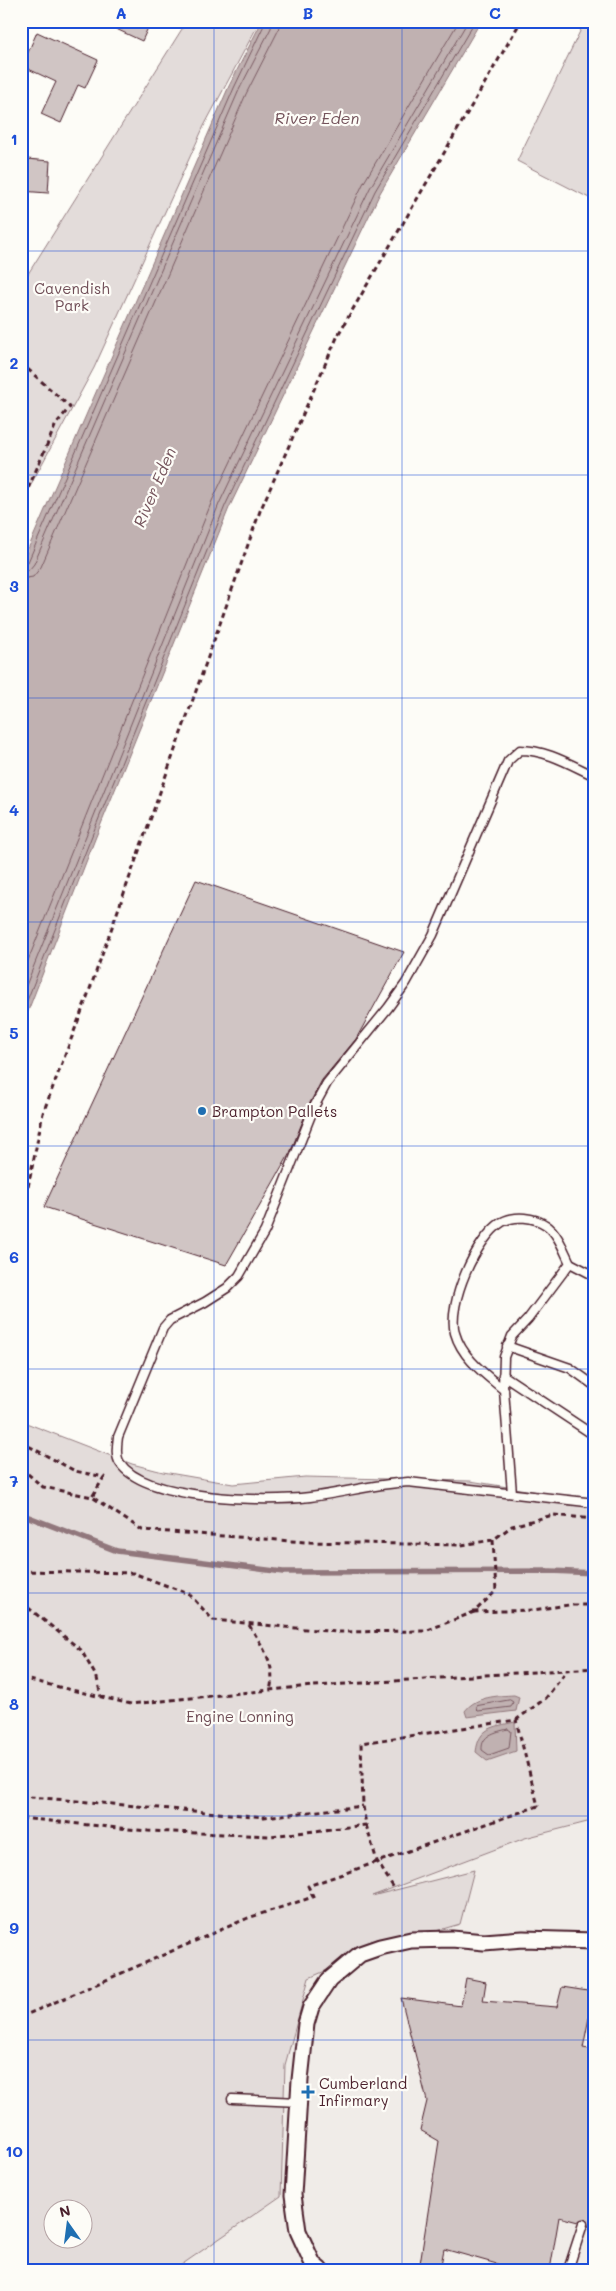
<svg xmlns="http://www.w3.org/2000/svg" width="616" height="2291" font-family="Mali,sans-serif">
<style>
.built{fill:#f0ece8;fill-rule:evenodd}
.green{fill:#e3dcda;stroke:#967e82;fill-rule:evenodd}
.water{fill:#c0b1b1;stroke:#91777b}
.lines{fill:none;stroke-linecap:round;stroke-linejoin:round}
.shore{stroke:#795961;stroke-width:1}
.stream{stroke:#91777b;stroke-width:5.5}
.building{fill:#d0c5c4;stroke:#4a1f2b}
.service-casing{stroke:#4a1f2b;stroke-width:11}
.minor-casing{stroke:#4a1f2b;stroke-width:19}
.path{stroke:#4a1f2b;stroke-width:3;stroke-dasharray:5 4;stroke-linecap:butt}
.service{stroke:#fdfcf7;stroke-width:8}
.minor{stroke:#fdfcf7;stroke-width:15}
.grid{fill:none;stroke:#1d4ed8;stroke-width:1;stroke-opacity:0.55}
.poi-dot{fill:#1f6fb2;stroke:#fdfcf7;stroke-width:2}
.labels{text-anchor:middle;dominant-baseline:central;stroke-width:4.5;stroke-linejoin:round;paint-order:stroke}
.park-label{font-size:15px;fill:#704e57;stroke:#fdfcf7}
.poi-label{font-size:15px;fill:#4a1f2b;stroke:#fdfcf7;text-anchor:start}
.water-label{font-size:16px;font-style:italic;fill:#73525a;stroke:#fdfcf7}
.neatline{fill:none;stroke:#1d4ed8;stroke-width:2}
.grid-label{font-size:16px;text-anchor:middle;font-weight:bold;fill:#1d4ed8}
</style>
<rect width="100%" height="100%" fill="#fdfcf7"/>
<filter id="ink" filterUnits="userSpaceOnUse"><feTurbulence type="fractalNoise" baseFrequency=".02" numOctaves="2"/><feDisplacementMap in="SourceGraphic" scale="10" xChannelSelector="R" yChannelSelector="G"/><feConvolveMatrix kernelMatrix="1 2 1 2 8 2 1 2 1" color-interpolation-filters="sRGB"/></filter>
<g filter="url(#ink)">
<path class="built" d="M595,1820V2270H21V2041L365,1899L525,1838ZM52,2208H82V2238H52Z"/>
<g class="green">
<polygon points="187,21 260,21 204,126 94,368 23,499 21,513 21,285"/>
<polygon points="585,21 595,21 595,201 517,161"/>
<path d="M21,1421L132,1464L163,1472L233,1484L305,1477L470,1481L595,1501V1820L525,1838L372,1896L474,1870L460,1924L380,1947L309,1978L285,2065L281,2196L174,2270H21ZM52,2208H82V2238H52Z"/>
</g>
<g class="water">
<polygon points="262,21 481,21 380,193 229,508 95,839 21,1029 21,565 229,86"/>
<path d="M514,1695L519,1697L516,1711L467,1717L465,1711C476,1696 497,1696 514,1695Z"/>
<path d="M515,1722L516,1751L487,1761L476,1752C479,1727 493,1727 515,1722Z"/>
</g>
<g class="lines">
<g class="shore">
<polyline points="21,565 28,562 234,88 266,21"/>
<polyline points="21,572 29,570 34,564 239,90 271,28 272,21"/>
<polyline points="21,579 33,577 41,567 246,94 278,31 280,21"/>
<polyline points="21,978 212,501 363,184 459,21"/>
<polyline points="21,998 219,504 370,188 468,21"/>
<polyline points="21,1016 91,838 225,506 375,191 475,21"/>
<polygon points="510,1700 513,1702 511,1707 478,1711 476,1709 477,1706"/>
<path d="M508,1729L511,1731L509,1748L489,1755L482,1750C481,1735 495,1732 508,1729Z"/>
</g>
<polyline class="stream" points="21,1514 117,1551 283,1572 551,1571 595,1573"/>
</g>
<g class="building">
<polygon points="99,21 151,21 142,41"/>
<polygon points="37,32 98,60 85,88 78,85 61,123 41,114 56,82 22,66"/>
<polygon points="27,159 50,161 48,193 21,191 21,165 26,166"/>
<polygon points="196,880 404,952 356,1039 322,1080 310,1103 290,1153 226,1265 44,1207"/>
<polygon points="466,1978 486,1982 483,2001 557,2007 562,1987 594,1992 583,2048 595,2050 595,2228 588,2226 587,2221 584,2219 578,2222 559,2217 550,2270 518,2270 444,2249 440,2270 419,2270 439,2141 420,2130 427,2101 401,1998 461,2006"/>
</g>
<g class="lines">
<g class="service-casing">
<g id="service">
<path d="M595,776C571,765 547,750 520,750L508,761L433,935L406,983L388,1008L327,1083L315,1105L265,1231L239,1276L227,1288L205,1302L170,1320L163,1328L118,1437C117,1445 115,1456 120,1463C145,1501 269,1502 310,1497C343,1493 375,1484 408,1482L595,1503"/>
<polyline points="570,1263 595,1276"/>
<polyline points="507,1346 570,1368 595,1386"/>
<polyline points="503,1375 595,1436"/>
<path d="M504,1390C485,1374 462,1358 455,1333C447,1304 476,1238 502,1222C515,1215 534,1217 546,1225C558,1233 564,1251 570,1263L528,1319L512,1336L504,1357L503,1388L504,1390L512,1493"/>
<polyline points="232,2099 299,2102"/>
<polyline points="568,2270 583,2224"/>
</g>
</g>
<g class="minor-casing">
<polyline id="minor" points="320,2270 313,2264 298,2231 293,2195 300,2080 306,2024 311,2007 329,1980 360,1954 380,1947 411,1940 452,1939 484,1942 523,1939 595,1941"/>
</g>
<g class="path">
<polyline points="21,363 70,407 56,424 21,505"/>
<polyline points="21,1222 43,1113 86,1000 260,511 339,333 521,21"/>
<polyline points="21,1442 75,1471 104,1477 92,1497"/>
<polyline points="21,1468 43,1487 92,1497 142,1530 305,1542 461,1545 493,1540 512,1526 553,1515 595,1519"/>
<polyline points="493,1540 496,1591 474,1612 533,1610 569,1605 595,1605"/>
<polyline points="21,1571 133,1573 189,1594 213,1620 337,1632 425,1631 474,1612"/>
<polyline points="21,1602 81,1650 97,1678 101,1697"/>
<path d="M249,1625C262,1646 277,1665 270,1690"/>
<polyline points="21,1678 131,1704 300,1687 595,1668"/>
<polyline points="21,1794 31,1797 264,1817 363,1806"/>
<polyline points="21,1818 148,1831 271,1836 366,1825 363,1806 361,1743 516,1720 546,1698 567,1670"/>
<polyline points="366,1825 377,1861 394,1888"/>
<polyline points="21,2017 248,1918 313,1897 308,1886 538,1806 516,1720"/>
</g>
<use href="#service" class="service"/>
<use href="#minor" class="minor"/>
</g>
</g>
<path class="grid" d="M214,21V2270M402,21V2270M21,251H595M21,475H595M21,698H595M21,922H595M21,1146H595M21,1369H595M21,1593H595M21,1816H595M21,2040H595"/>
<g class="poi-dot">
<circle cx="202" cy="1111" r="5"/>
<path d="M305.5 2084.5h5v5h5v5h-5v5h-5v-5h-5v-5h5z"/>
</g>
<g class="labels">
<g class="park-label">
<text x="72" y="288">Cavendish<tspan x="72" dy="17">Park</tspan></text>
<text x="240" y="1716">Engine Lonning</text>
</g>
<g class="poi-label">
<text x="212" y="1111">Brampton Pallets</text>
<text x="319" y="2083">Cumberland<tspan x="319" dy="17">Infirmary</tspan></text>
</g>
<g class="water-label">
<text x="317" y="117">River Eden</text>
<text transform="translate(154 487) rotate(-67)">River Eden</text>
</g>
</g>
<rect width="616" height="2291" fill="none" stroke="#fdfcf7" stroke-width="55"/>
<g transform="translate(68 2224) rotate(346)"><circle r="24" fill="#fdfcf7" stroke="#b5a4a5"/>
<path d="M0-4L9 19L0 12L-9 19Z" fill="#1f6fb2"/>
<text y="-8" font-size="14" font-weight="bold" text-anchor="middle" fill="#4a1f2b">N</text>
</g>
<rect x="28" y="28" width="560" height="2236" class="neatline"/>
<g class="grid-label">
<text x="121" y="19">A</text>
<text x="308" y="19">B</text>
<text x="495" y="19">C</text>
<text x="14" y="145">1</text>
<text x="14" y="369">2</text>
<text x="14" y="592">3</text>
<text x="14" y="816">4</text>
<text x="14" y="1039">5</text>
<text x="14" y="1263">6</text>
<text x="14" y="1487">7</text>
<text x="14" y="1710">8</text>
<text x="14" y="1934">9</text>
<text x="14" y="2157">10</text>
</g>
</svg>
